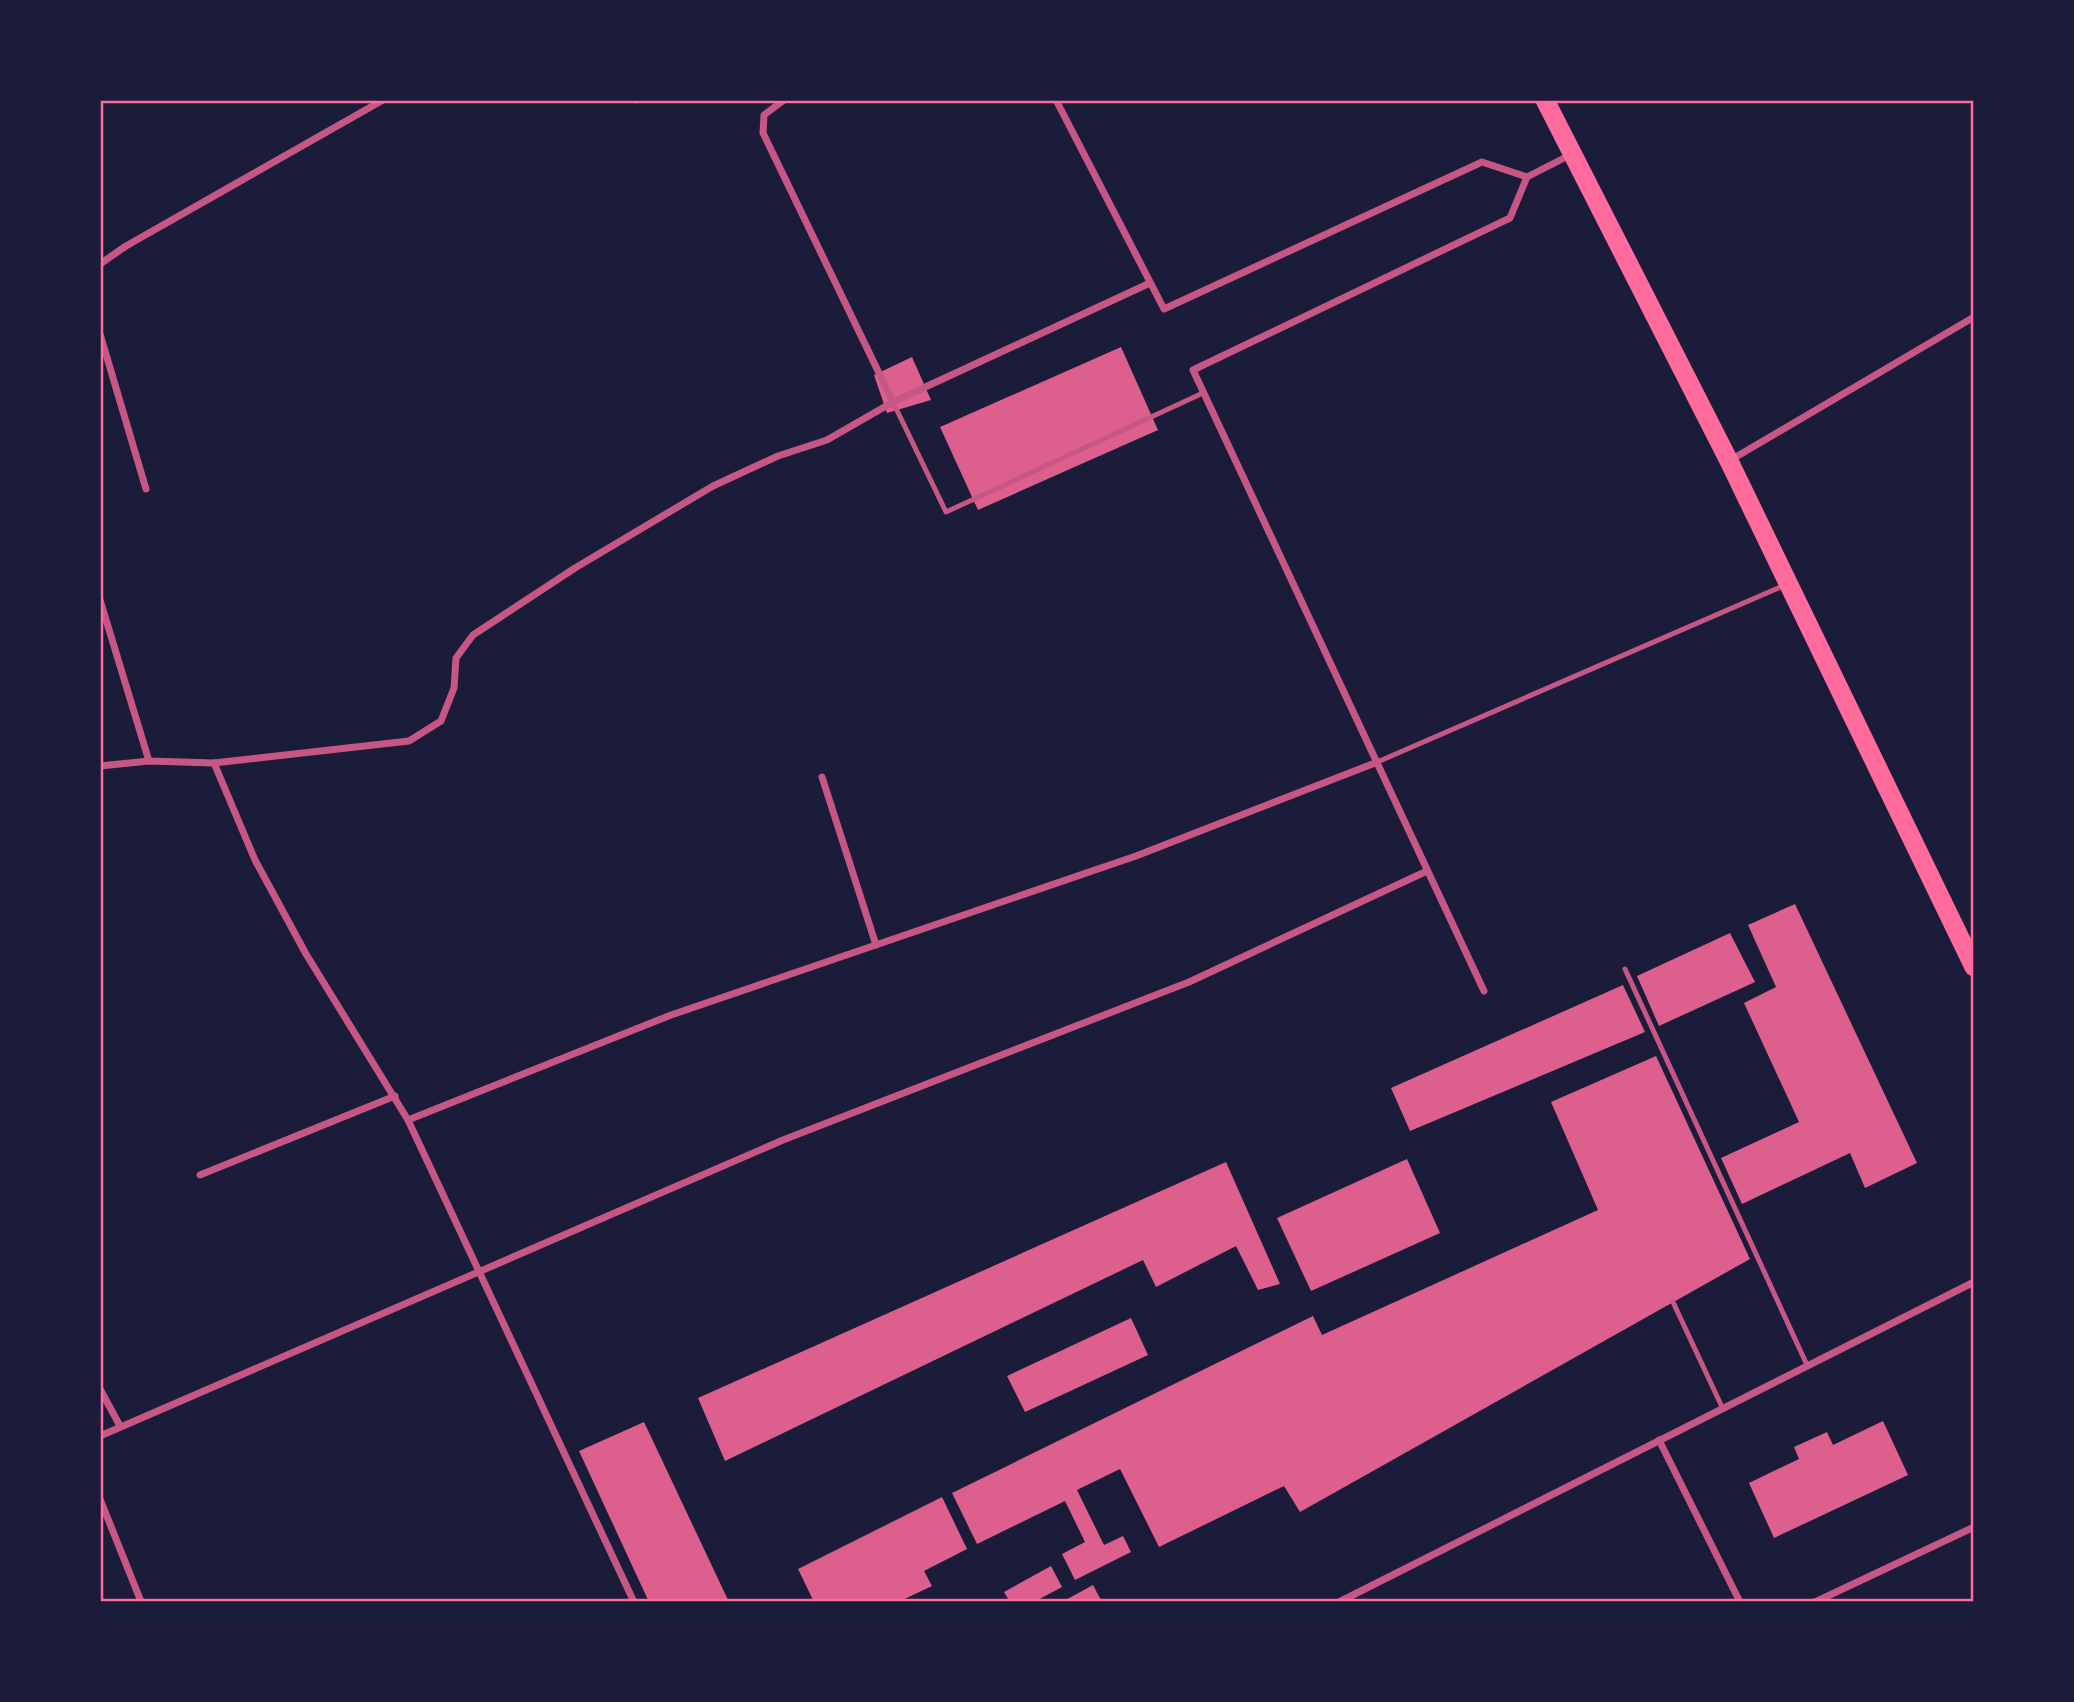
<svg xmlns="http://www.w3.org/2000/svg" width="2074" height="1702" font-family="'Noto Sans',sans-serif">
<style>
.building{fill:#dd5f8e}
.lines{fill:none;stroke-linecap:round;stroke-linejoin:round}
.service{stroke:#c65784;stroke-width:5}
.minor{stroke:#c65784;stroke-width:7}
.trunk{stroke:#ff6b9d;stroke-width:19}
.neatline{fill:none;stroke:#ff6b9d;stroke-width:2.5}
</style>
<rect width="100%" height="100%" fill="#1b1b3a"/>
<g class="building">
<polygon points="1121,347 1158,430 978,510 940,427"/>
<polygon points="912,357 931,400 887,413 874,375"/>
<polygon points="1795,904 1917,1163 1865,1188 1850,1153 1742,1204 1721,1158 1799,1122 1744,1003 1776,987 1748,925"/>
<polygon points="1730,933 1755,982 1659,1026 1637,976"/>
<polygon points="1623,985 1645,1032 1410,1131 1391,1088"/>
<polygon points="1656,1056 1750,1259 1300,1512 1284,1486 1159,1547 1120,1469 1077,1490 1104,1545 1123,1536 1131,1552 1075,1580 1062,1554 1085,1542 1065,1501 977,1544 952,1493 1313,1316 1322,1335 1598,1210 1551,1102"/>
<polygon points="1407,1159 1440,1233 1311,1291 1277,1218"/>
<polygon points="1226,1162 1280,1284 1258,1290 1236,1246 1156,1287 1143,1260 725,1461 698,1398"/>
<polygon points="1131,1318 1148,1355 1025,1412 1007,1376"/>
<polygon points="1883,1421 1908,1475 1774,1538 1749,1483 1799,1459 1794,1447 1827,1432 1833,1445"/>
<polygon points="644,1422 729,1602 649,1602 579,1451"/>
<polygon points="942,1497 967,1549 924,1571 932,1586 898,1602 814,1602 798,1569"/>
<polygon points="1051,1566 1062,1587 1034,1602 1010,1602 1004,1592"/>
<polygon points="1093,1585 1102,1602 1062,1602"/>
</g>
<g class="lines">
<g class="service">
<polyline points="637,100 637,101"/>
<polyline points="893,402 946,512 1203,393"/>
<polyline points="1375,763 1785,585"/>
<polyline points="1625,969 1807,1365"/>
<polyline points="1673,1302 1722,1407"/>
</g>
<g class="minor">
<polyline points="1056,100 1164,309 1482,162 1527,177"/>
<polyline points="100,264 126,246 383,100"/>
<polyline points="100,334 146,489"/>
<polyline points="893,402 1150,283"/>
<polyline points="1729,461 1974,317"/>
<polyline points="100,600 149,761"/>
<polyline points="214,763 255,860 306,954 408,1120 634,1602"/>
<polyline points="100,766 149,761 214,763 409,741 441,721 454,688 456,658 473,635 575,568 713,486 778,456 827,440 893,402 763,133 764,115 784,100"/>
<polyline points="822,777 876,945"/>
<polyline points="1484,991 1193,370 1510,218 1527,177 1570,155"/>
<polyline points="408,1120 671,1015 1136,856 1375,763"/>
<polyline points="200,1175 395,1096"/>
<polyline points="100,1389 120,1426"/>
<polyline points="100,1436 783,1140 1189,982 1427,871"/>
<polyline points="1659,1440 1740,1602"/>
<polyline points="100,1499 140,1599"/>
<polyline points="1339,1602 1974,1282"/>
<polyline points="1815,1602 1974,1527"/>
</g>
<polyline class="trunk" points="1545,100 1729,461 1974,967"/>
</g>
<rect width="2074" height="1702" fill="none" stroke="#1b1b3a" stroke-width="203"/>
<rect x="102" y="102" width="1870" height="1498" class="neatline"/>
</svg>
